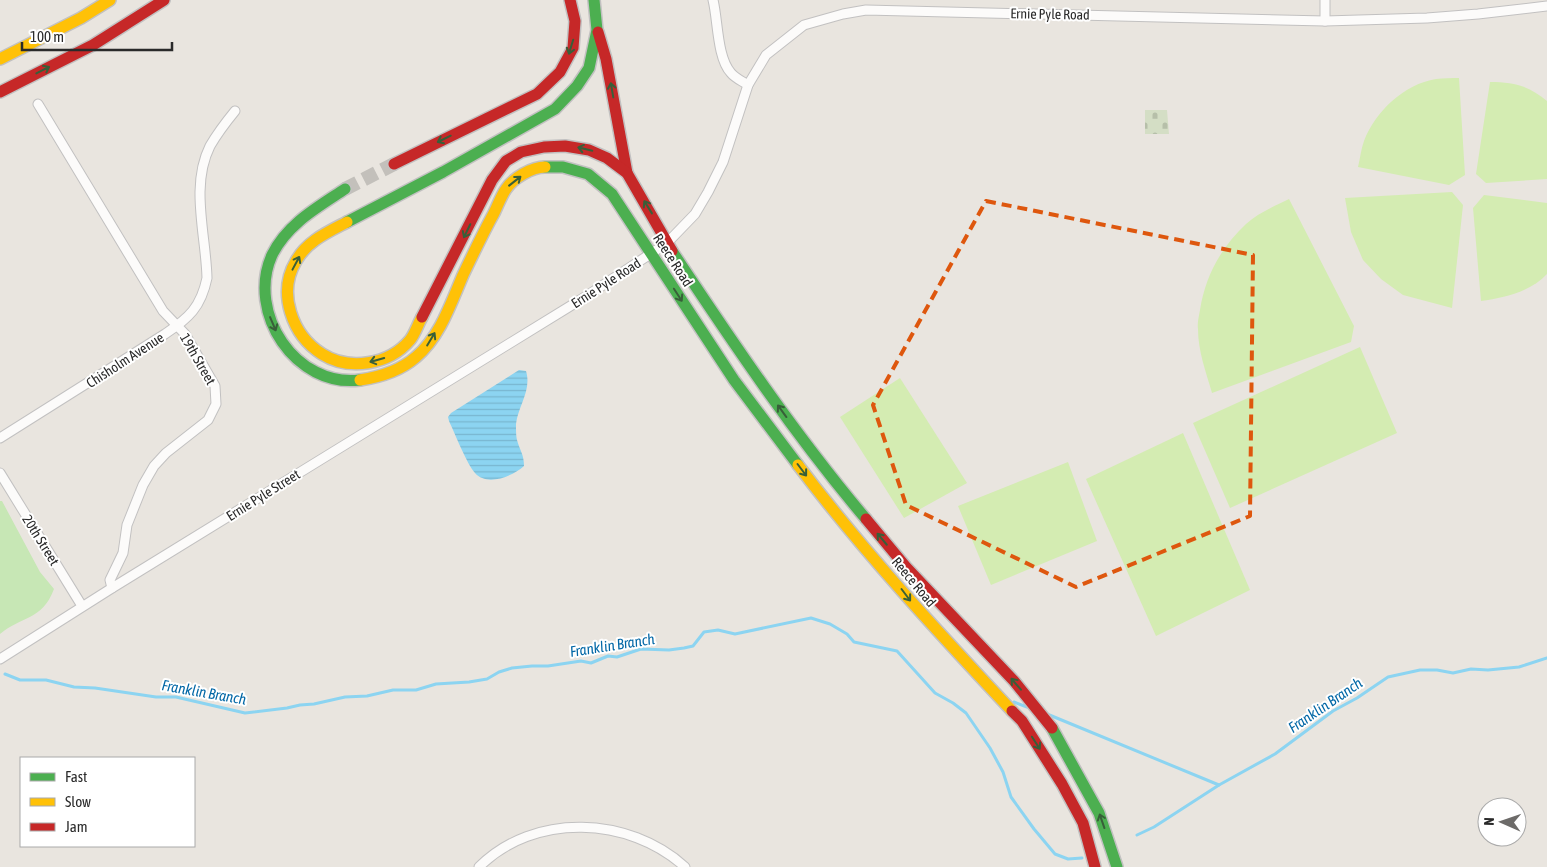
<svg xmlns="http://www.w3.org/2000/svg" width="1547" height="867" font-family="'Asap Condensed',sans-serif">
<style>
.grass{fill:#c7e7b5}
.cemetery{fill:url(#cemetery-stones)}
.pitch{fill:#d4ecb2}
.water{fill:url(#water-rules)}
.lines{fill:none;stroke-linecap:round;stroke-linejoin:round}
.stream{stroke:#8cd4f1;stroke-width:3}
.secondary-tunnel{stroke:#c3c0bb;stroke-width:14;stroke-dasharray:14 7;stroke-linecap:butt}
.street-casing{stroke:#c2c1c1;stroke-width:11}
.fast-casing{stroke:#c2c1c1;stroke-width:14}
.slow-casing{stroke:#c2c1c1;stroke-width:14}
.jam-casing{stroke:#c2c1c1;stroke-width:14}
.street{stroke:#fcfbfa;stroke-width:9}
.fast{stroke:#4caf50;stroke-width:11}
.slow{stroke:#ffc107;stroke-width:11}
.jam{stroke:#c62828;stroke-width:11}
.oneway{stroke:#385f39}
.marked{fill:none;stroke:#de570e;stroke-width:4;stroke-dasharray:10 6;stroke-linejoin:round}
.labels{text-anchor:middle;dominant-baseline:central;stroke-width:4;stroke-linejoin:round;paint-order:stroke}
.street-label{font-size:14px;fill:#2a2a2a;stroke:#fff}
.water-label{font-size:15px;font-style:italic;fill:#0267a6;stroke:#fff}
</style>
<defs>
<pattern id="cemetery-stones" width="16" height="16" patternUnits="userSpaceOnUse" patternTransform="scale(1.25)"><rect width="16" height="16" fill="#d4dec5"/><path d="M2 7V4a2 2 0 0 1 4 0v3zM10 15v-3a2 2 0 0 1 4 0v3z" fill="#b6bfa9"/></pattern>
<pattern id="water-rules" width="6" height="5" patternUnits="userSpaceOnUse" patternTransform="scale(1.25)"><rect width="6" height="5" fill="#8cd4f1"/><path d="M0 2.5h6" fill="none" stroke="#79b6cf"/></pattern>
</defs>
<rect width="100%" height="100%" fill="#e9e5df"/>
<path class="grass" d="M0,501H2L40,572L54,589C42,621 21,616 0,634Z"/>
<polygon class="cemetery" points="1145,110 1167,110 1169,134 1145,134"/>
<g class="pitch">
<path d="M1459,78L1465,175L1449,185L1358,167C1360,159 1361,149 1364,141C1375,112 1404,84 1436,79C1443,78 1452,78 1459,78Z"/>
<path d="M1490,82C1514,82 1529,86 1547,101V179L1486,183L1476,174Z"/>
<polygon points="1452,192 1463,205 1452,308 1403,295 1381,279 1363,260 1351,232 1345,198"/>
<path d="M1484,195L1547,203V274C1530,292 1504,298 1481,301L1473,208Z"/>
<path d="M1289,199L1354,326L1351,342L1212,393C1206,372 1198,351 1198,329C1197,323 1199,316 1200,310C1205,277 1221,247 1246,224C1258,213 1275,206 1289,199Z"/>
<polygon points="1360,347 1397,433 1230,508 1193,423"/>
<polygon points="900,378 967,483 904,518 840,417"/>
<polygon points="1183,433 1250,590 1156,636 1086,479"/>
<polygon points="1068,462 1097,541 991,585 958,506"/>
</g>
<path class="water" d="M519,370L526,371C532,390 518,406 516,424C516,429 516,436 517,440C520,451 524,454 524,466C513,476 487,487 475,473C467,464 455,434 449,421L448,417L451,413Z"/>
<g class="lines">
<g class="stream">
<polyline points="5,674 20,680 46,680 74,687 95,688 156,697 176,697 245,713 287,708 300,705 314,704 345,697 367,696 393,690 416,690 436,684 469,682 487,679 499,672 512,668 532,666 548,666 581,661 591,663 608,656 617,657 641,649 669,650 684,648 693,646 704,632 718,630 735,634 811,618 830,624 847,634 854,642 897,651 935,693 953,703 966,713 990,748 1003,772 1011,797 1034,829 1055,854 1068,859 1082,858"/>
<polyline points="1014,702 1027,707"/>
<polyline points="1047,714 1219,785"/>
<polyline points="1137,835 1154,827 1219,785 1275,754 1333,711 1357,698 1388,677 1420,670 1437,670 1453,673 1471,669 1488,670 1519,667 1547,658"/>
</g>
<polyline class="secondary-tunnel" points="345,189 394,164"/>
<g class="street-casing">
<g id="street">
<path d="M713,0C718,20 717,58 731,73C735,78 742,81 748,85"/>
<polyline points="1325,21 1325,0"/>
<polyline points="38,104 163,311 185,334 215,386 216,404 208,420 166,453 154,466 143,485 127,525 123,553 110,580 112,588"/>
<path d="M0,438L165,334C189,318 201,307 207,278C206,235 190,186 210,146C217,134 226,122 235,111"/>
<polyline points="0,473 82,606"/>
<polyline points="0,659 112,588 585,297 667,243 695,214 708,192 723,162 748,85 766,55 804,25 843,14 866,10 1325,21 1427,18 1478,14 1547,6"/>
<path d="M479,867C534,812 629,816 685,867"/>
</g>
</g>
<g class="fast-casing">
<g id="fast">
<polyline points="545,167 563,167 588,174 612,194 734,380 798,465"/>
<path d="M345,189C318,207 287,224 272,255C246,313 296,388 360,380"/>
<polyline points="347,222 443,172 555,109 577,86 589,68 597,30 594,0"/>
<path d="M672,251C733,343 795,435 866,519"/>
<polyline points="1052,728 1099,813 1117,867"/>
</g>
</g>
<g class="slow-casing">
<g id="slow">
<polyline points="0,59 81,18 110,0"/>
<path d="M347,222C328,232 307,241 296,261C277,293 292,335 322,354C349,371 389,365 410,340C415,334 418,324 422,317"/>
<path d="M360,380C380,377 400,371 416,357C440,337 451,303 463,275C473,254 483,233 494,213C498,205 501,196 506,189C513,178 532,167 545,167"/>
<path d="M798,465C863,551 938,632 1012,711"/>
</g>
</g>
<g class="jam-casing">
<g id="jam">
<polyline points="598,32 606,59 627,173"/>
<polyline points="0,92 93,45 164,0"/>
<polyline points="394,164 537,94 560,72 573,48 575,21 570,0"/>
<polyline points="422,317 492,180 506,161 521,152 544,147 565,146 589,150 607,158 627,173 672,251"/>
<polyline points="866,519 906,567 1014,681 1052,728"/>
<polyline points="1012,711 1022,721 1062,784 1083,823 1095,867"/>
</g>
</g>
<use href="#street" class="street"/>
<use href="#fast" class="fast"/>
<use href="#slow" class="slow"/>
<use href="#jam" class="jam"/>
</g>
<defs><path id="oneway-shaft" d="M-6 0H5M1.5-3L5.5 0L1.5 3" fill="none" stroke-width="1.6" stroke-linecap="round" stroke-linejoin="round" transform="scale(1.25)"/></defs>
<g class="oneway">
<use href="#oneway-shaft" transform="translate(571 47) rotate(107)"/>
<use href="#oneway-shaft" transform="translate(43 70) rotate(-27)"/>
<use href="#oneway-shaft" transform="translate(612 90) rotate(-100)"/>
<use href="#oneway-shaft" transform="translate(444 139) rotate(154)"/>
<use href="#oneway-shaft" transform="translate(585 149) rotate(-167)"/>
<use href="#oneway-shaft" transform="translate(515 181) rotate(-38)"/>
<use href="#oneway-shaft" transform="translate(648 207) rotate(-122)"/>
<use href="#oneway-shaft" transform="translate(467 231) rotate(116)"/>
<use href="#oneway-shaft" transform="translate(296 263) rotate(-62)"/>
<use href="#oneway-shaft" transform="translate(678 295) rotate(57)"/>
<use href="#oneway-shaft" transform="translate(273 324) rotate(67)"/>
<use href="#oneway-shaft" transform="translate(431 339) rotate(-59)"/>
<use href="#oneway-shaft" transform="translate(377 360) rotate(164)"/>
<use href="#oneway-shaft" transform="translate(782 411) rotate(-126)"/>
<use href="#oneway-shaft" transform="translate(802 470) rotate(53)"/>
<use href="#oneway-shaft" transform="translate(882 539) rotate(-130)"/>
<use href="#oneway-shaft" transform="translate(906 595) rotate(53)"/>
<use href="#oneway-shaft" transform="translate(1016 684) rotate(-131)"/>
<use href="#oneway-shaft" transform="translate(1036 743) rotate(57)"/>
<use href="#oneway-shaft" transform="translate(1102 821) rotate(-109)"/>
</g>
<path class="marked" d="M986,201L1253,255L1250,516L1076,587L906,505L873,405Z"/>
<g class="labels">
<g class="street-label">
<text transform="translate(1050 14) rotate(1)">Ernie Pyle Road</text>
<text transform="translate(673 260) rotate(57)">Reece Road</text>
<text transform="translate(606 283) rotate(-33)">Ernie Pyle Road</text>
<text transform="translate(198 359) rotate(60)">19th Street</text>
<text transform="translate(125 360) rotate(-33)">Chisholm Avenue</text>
<text transform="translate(263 495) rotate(-32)">Ernie Pyle Street</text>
<text transform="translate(41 540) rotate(58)">20th Street</text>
<text transform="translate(914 582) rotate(50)">Reece Road</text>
</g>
<g class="water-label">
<text transform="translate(612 645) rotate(-9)">Franklin Branch</text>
<text transform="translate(204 692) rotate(10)">Franklin Branch</text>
<text transform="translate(1325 705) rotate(-34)">Franklin Branch</text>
</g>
</g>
<rect x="20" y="757" width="175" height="90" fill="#ffffff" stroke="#aaaaaa"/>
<rect x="30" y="773" width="25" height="8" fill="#4caf50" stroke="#aaaaaa"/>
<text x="65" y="782" font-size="15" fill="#2a2a2a">Fast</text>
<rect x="30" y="798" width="25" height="8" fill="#ffc107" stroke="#aaaaaa"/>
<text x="65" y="807" font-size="15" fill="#2a2a2a">Slow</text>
<rect x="30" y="823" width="25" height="8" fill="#c62828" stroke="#aaaaaa"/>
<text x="65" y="832" font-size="15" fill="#2a2a2a">Jam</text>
<g transform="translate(1502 822) rotate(272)"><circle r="24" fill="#ffffff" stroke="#aaaaaa"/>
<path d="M0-4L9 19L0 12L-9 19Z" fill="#6d6b69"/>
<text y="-8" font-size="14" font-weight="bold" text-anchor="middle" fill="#2a2a2a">N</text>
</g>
<path d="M22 42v8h150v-8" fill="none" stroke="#2a2a2a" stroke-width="2.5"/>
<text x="30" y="42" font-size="15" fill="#2a2a2a" stroke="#ffffff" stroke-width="4" paint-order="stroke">100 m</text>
</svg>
